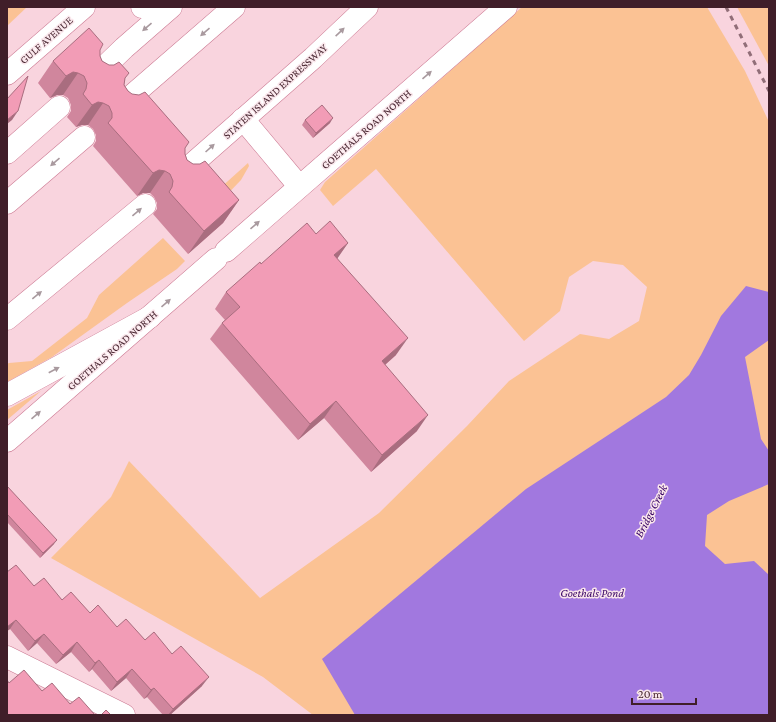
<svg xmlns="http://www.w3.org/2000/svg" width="776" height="722" font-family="'Crimson Pro',serif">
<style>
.green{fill:#fbc294}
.water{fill:#a178df}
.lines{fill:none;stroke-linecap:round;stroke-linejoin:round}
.minor-casing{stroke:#cc7a93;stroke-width:23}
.highway-casing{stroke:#cc7a93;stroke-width:23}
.minor{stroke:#fff;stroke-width:22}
.highway{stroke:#fff;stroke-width:22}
.rail{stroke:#916e78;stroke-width:3;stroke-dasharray:5 5;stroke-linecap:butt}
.wall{fill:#d0869d}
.shaded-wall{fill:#a96d7f}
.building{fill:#f29cb6;stroke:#a96d7f}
.oneway{fill:#a99a9f}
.labels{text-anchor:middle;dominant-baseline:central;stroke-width:3;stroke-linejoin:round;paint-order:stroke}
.street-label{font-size:11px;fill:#401e29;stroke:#fae7ec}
.water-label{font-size:12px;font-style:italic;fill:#380465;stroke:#fae7ec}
</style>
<rect width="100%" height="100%" fill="#f9d4de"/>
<g class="green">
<polygon points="7,7 27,7 7,26"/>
<polygon points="522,7 707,7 745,71 769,122 769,715 313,715 263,677 51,558 111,497 129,461 260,598 379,513 467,426 509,381 580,334 609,339 639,321 647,287 623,265 593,261 569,277 560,311 524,341 376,169 333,206 320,190 325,182"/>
<polygon points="737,7 769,7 769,66"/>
<polygon points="248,163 249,166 241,180 215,207 208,199"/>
<polygon points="163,238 185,261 177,269 127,303 52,357 7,382 7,364 9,363 32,361 87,318 99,295"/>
<polygon points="41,391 7,420 7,410"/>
</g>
<polygon class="water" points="746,286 769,292 769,340 745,357 761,439 769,451 769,484 729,501 707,515 705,546 725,564 754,561 769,575 769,715 355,715 322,659 526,489 666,397 689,375 701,355 721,316"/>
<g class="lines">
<g class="minor-casing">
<g id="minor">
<polyline points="7,74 84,7"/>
<polyline points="243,119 299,186"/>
<polyline points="226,251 506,7"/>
<polyline points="7,441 216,259"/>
<polyline points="7,657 124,715"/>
</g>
</g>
<g class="highway-casing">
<g id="highway">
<polyline points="142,7 169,8"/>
<polyline points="96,75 124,48 171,7"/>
<polyline points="121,105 234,7"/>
<polyline points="7,153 59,107"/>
<polyline points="181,174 313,58 367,7"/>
<polyline points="7,203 84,137"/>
<polyline points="7,319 145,205"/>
<polyline points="7,395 150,317"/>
</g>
</g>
<use href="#minor" class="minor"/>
<use href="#highway" class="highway"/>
<polyline class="rail" points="726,7 769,91"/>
</g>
<g class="wall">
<polygon points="100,50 100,56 102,61 125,78 124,85 128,91 185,148 185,154 187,160 239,200 223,223 188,254 153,214 157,209 157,203 154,197 150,193 143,193 137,196 93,146 96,141 96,135 93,129 88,125 82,125 76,127 67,117 71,111 71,105 68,98 63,95 57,95 50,98 38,83 53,61"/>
<polygon points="305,120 330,123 313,138 302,125"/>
<polygon points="316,234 348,243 337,258 396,355 385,365 417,431 371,472 324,418 298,440 210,339 222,323 225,320 215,309 226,292"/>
<polygon points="7,486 54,544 40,558 7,522"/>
<polygon points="7,572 172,654 202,686 170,715 163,715 147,697 144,699 126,678 111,691 92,669 89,672 71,652 56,664 37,643 28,651 10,629 7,631"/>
</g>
<g class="shaded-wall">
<polygon points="73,72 78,73 63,95 57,95 50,98 66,76"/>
<polygon points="98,102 103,103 88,125 82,125 76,127 92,105"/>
<polygon points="18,111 12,120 7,124 7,120"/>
<polygon points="333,118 330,123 313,138 316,133"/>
<polygon points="159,170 165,171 150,193 143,193 137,196 153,173"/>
<polygon points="239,200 223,223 188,254 204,231"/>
<polygon points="348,243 337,259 334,255"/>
<polygon points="408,338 396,355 370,378 382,361"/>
<polygon points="336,401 324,418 298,440 310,424"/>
<polygon points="428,415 417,431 371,472 382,455"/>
<polygon points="57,540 54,544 40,558 43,553"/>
<polygon points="16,620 10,629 7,631 7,627"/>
<polygon points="44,634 37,643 28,651 35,641"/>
<polygon points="77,642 71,652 56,664 63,655"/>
<polygon points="99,660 92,669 89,672 95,663"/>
<polygon points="132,669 126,678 111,691 117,682"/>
<polygon points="209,677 202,686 170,715 168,715 173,709"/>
<polygon points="154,688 147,697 144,699 151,690"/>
</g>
<g class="building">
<polygon points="89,28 103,44 100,50 100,56 102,61 109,65 114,65 119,62 129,73 125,78 124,85 128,91 132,94 139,95 145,92 189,142 185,148 185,154 187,160 193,164 200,164 205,161 239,200 204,231 169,192 172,187 173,181 170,174 165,171 159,170 153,173 108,123 112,118 112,113 109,106 103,103 98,102 92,105 83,94 86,89 87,83 84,76 78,73 73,72 66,76 53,61"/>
<polygon points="28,76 18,111 7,120 7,99"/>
<polygon points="322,105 333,118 316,133 305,120"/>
<polygon points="330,221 348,243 334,255 408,338 382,361 428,415 382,455 336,401 310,424 222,323 240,307 226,292 260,262 261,264 307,223 316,234"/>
<polygon points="7,486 57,540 43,553 7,514"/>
<polygon points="16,565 34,586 44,578 62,600 71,592 90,613 98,605 117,627 126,619 145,640 154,632 172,654 181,646 209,677 173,709 154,688 151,690 132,669 117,682 99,660 95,663 77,642 63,655 44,634 35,641 16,620 7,627 7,572"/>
<polygon points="24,670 42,691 52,683 70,704 79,697 95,715 7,715 7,680 9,683"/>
<polygon points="106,710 111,715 101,715"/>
</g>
<defs><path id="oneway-solid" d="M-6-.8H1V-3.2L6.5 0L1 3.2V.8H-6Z"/></defs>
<g class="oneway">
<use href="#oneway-solid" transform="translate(147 27) rotate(139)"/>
<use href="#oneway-solid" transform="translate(205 32) rotate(139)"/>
<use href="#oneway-solid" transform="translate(340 32) rotate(-43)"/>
<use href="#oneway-solid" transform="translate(427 75) rotate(-41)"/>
<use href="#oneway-solid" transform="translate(210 148) rotate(-42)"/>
<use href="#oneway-solid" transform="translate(55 162) rotate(139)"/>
<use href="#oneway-solid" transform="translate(137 212) rotate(-40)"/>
<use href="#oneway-solid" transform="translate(255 225) rotate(-41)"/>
<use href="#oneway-solid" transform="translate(37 295) rotate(-39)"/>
<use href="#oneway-solid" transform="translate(166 303) rotate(-41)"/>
<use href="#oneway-solid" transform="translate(54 370) rotate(-28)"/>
<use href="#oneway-solid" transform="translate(36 415) rotate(-41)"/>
</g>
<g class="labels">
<g class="street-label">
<text transform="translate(46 40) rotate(-41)">GULF AVENUE</text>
<text transform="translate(275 91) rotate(-42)">STATEN ISLAND EXPRESSWAY</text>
<text transform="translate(366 129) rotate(-41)">GOETHALS ROAD NORTH</text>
<text transform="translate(112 350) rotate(-41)">GOETHALS ROAD NORTH</text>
</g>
<g class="water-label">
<text transform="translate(651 511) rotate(-63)">Bridge Creek</text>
<text x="592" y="593">Goethals Pond</text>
</g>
</g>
<rect width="776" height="722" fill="none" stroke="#401e29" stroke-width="16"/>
<path d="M632 698v6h64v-6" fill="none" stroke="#401e29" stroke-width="2"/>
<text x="638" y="698" font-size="12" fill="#401e29" stroke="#fae7ec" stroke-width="3" paint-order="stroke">20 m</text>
</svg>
